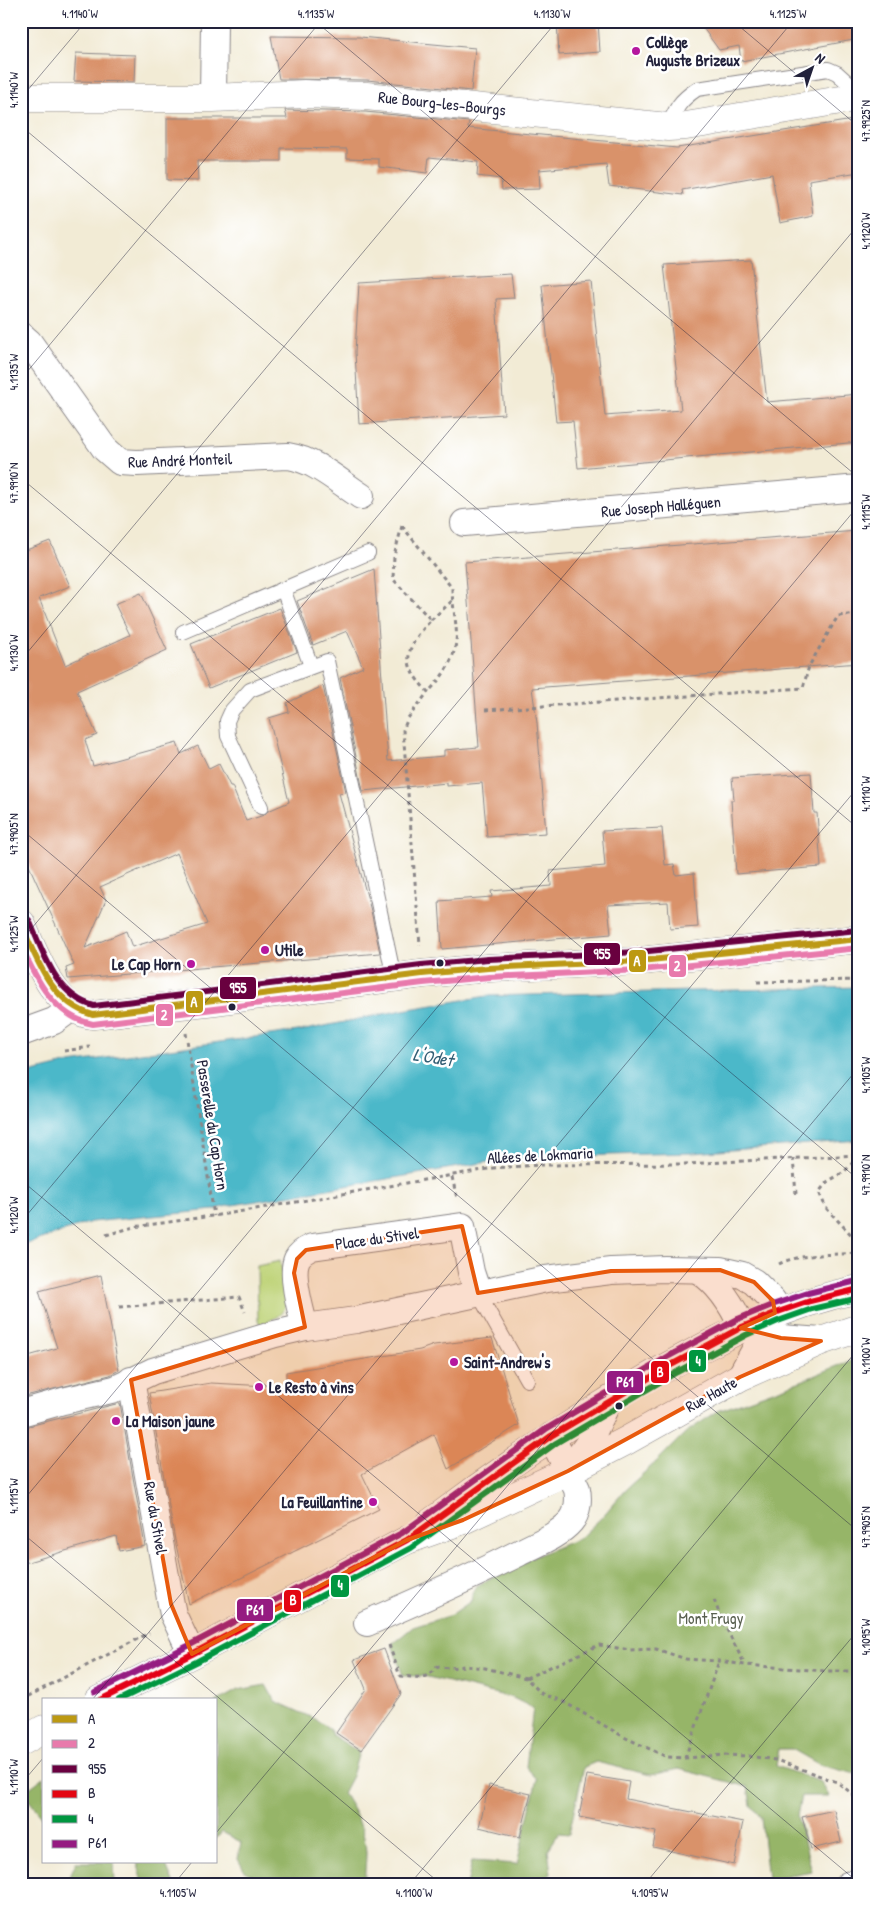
<svg xmlns="http://www.w3.org/2000/svg" width="880" height="1906" font-family="'Patrick Hand',sans-serif">
<style>
.green{fill:#bed377;stroke:#707a59}
.forest{fill:#96b568;stroke:#5c6c52}
.water{fill:#4cb8c9;stroke:#376d82}
.building{fill:#d9926a;fill-rule:evenodd}
.lines{fill:none;stroke-linecap:round;stroke-linejoin:round}
.lane-casing{stroke:#8a8688;stroke-width:16}
.street-casing{stroke:#8a8688;stroke-width:28}
.secondary-casing{stroke:#8a8688;stroke-width:29}
.path{stroke:#8a8688;stroke-width:3;stroke-dasharray:4 4;stroke-linecap:butt}
.lane{stroke:#fff;stroke-width:14}
.street{stroke:#fff;stroke-width:26}
.secondary{stroke:#fff;stroke-width:28}
.bus-1-casing{stroke:#fff;stroke-width:10}
.bus-2-casing{stroke:#fff;stroke-width:10}
.bus-3-casing{stroke:#fff;stroke-width:10}
.bus-4-casing{stroke:#fff;stroke-width:10}
.bus-5-casing{stroke:#fff;stroke-width:10}
.bus-6-casing{stroke:#fff;stroke-width:10}
.bus-1{stroke:#bc9912;stroke-width:6}
.bus-2{stroke:#e87aac;stroke-width:6}
.bus-3{stroke:#69003f;stroke-width:6}
.bus-4{stroke:#e30613;stroke-width:6}
.bus-5{stroke:#009640;stroke-width:6}
.bus-6{stroke:#951b81;stroke-width:6}
.marked{fill:#e8590c;fill-opacity:0.2;stroke:#e8590c;stroke-width:4;stroke-linejoin:round}
.ticks{fill:none;stroke:#22223b;stroke-width:1;stroke-opacity:0.45}
.poi-dot{fill:#b5179e;stroke:#fff;stroke-width:2}
.bus-dot{fill:#22223b;stroke:#fff;stroke-width:2}
.labels{text-anchor:middle;dominant-baseline:central;stroke-width:5;stroke-linejoin:round;paint-order:stroke}
.poi-label{font-size:16px;font-weight:bold;fill:#22223b;stroke:#fff;text-anchor:start}
.street-label{font-size:16px;fill:#22223b;stroke:#fff}
.park-label{font-size:16px;fill:#596050;stroke:#fff}
.water-label{font-size:18px;font-style:italic;fill:#335e74;stroke:#fff}
.line-badge{stroke:#fff;stroke-width:2}
.badge-label{font-size:14px;text-anchor:middle;font-weight:bold;fill:#fff}
.neatline{fill:none;stroke:#22223b;stroke-width:2}
.ticks-label{font-size:12px;text-anchor:middle;fill:#22223b}
</style>
<rect width="100%" height="100%" fill="#fff"/>
<filter id="ink" filterUnits="userSpaceOnUse"><feTurbulence type="fractalNoise" baseFrequency=".02" numOctaves="2"/><feDisplacementMap in="SourceGraphic" scale="10" xChannelSelector="R" yChannelSelector="G"/><feConvolveMatrix kernelMatrix="1 2 1 2 8 2 1 2 1" color-interpolation-filters="sRGB"/></filter>
<filter id="wash" filterUnits="userSpaceOnUse"><feTurbulence type="fractalNoise" baseFrequency=".0096" numOctaves="4" result="noise"/><feDisplacementMap in="SourceGraphic" scale="20" xChannelSelector="R" yChannelSelector="G"/><feGaussianBlur stdDeviation="1.12" result="paint"/><feColorMatrix in="noise" values="0 0 0 0 0 0 0 0 0 0 0 0 0 0 0 0 0 1.4 0 .05"/><feComposite in="paint" operator="in"/></filter>
<g filter="url(#wash)">
<rect width="100%" height="100%" fill="#f2ebd5"/>
<path class="green" d="M280,1261C286,1292 299,1313 260,1324L258,1320L257,1266Z"/>
<g class="forest">
<polygon points="859,1357 859,1775 820,1765 792,1749 779,1749 776,1766 821,1782 829,1796 801,1796 797,1816 812,1871 768,1879 761,1818 751,1805 748,1787 679,1769 651,1775 596,1762 584,1767 569,1834 559,1833 548,1850 551,1873 533,1885 467,1885 472,1861 517,1864 537,1779 526,1767 533,1708 513,1698 424,1676 403,1676 392,1644 413,1627 451,1615 471,1601 475,1587 511,1566 580,1538 602,1517 626,1489 657,1461 685,1433 718,1411 804,1380"/>
<path d="M266,1685L275,1701L315,1719L330,1729L332,1735L359,1752L352,1776L343,1793C355,1813 365,1828 366,1853C366,1863 364,1874 365,1885H267L244,1870L238,1859L241,1842L222,1832L216,1839V1702L238,1690Z"/>
<polygon points="44,1777 44,1819 23,1793"/>
<polygon points="76,1862 114,1862 115,1885 66,1885"/>
<polygon points="137,1862 165,1862 174,1885 144,1885"/>
</g>
<polygon class="water" points="859,987 859,1140 693,1153 608,1155 494,1161 227,1206 214,1210 91,1222 21,1246 21,1075 70,1063 305,1030 403,1010 487,996"/>
<g id="blocks">
<g class="building">
<polygon points="557,21 598,21 600,52 559,55"/>
<polygon points="698,21 859,21 859,39 741,61 739,46 719,50"/>
<polygon points="271,36 360,37 475,48 471,91 367,80 279,79"/>
<polygon points="76,53 135,55 134,82 74,81"/>
<polygon points="285,110 365,112 469,122 468,128 677,148 859,119 859,172 809,180 813,216 780,223 772,174 682,190 683,195 609,186 606,164 539,170 540,189 502,190 501,179 477,176 478,162 429,157 427,173 379,167 379,159 347,158 347,149 281,148 281,161 197,161 198,181 167,180 167,118 287,118"/>
<polygon points="751,260 767,402 859,394 859,442 578,468 573,421 556,422 542,285 591,281 605,416 681,410 664,265"/>
<polygon points="511,274 514,298 496,299 504,414 359,424 355,352 359,283"/>
<polygon points="857,531 859,560 859,663 532,688 537,723 546,833 487,837 482,783 447,786 447,783 363,791 340,678 363,667 347,631 313,645 297,601 374,569 388,761 444,756 444,750 479,747 465,562"/>
<path d="M50,541L70,586L39,598L65,665L130,635L115,604L141,593L167,650L77,691L97,735L85,740L93,766L177,743L181,754L198,746L209,769L219,764L230,786H232L246,821L264,815L268,811L289,802L269,718L289,712L287,703L323,686L346,792L339,793L371,911L380,953L68,979L66,968L74,965L21,848V552ZM177,853L207,924L132,947L126,931L85,948L106,900L100,887Z"/>
<polygon points="280,608 297,652 209,688 191,644"/>
<polygon points="811,773 814,813 817,813 821,867 736,874 731,800 734,800 732,778"/>
<polygon points="662,828 665,865 674,864 676,875 694,873 698,927 670,929 668,902 608,905 611,934 442,949 439,901 492,897 491,891 551,886 550,871 605,866 602,831"/>
<polygon points="101,1275 119,1370 110,1375 21,1397 21,1358 57,1348 39,1291"/>
<polygon points="492,1338 519,1425 448,1469 434,1434 362,1474 379,1509 189,1604 175,1540 149,1393 211,1383 286,1387 286,1372 420,1350 434,1345"/>
<polygon points="120,1403 145,1546 119,1551 116,1536 21,1564 21,1428"/>
<polygon points="384,1649 401,1694 361,1750 336,1733 366,1689 354,1660"/>
<polygon points="587,1775 629,1782 626,1799 743,1822 734,1865 653,1847 656,1832 579,1817"/>
<polygon points="489,1785 531,1794 520,1837 479,1827"/>
<polygon points="834,1810 841,1842 811,1849 802,1817"/>
</g>
</g>
</g>
<g filter="url(#ink)">
<use href="#blocks" fill-opacity="0" stroke="#8a8688" stroke-width="1"/>
<g class="lines">
<g class="lane-casing">
<g id="lane">
<path d="M668,127C676,108 679,101 697,89L828,69L837,73L859,93"/>
<polyline points="283,589 311,666"/>
<polyline points="183,632 368,553"/>
<polyline points="261,807 228,736 227,721 232,710 250,690 327,661 394,978"/>
<polyline points="478,1293 527,1380"/>
</g>
</g>
<g class="street-casing">
<g id="street">
<polyline points="213,98 214,21"/>
<path d="M21,335L29,342L105,449L120,462L137,463L288,456C315,460 338,481 361,496"/>
<polyline points="464,523 859,488"/>
<polyline points="21,1033 54,1021 72,1008"/>
<path d="M698,1270C719,1284 732,1304 742,1327L781,1338L821,1341"/>
<path d="M305,1327C301,1312 290,1274 297,1259C300,1253 305,1250 312,1247L462,1226L471,1272L478,1293"/>
<polyline points="131,1380 171,1604 173,1614 192,1654"/>
<polyline points="21,1413 63,1401 115,1389 153,1371 275,1334 305,1327 356,1320 546,1279 611,1271 665,1269 720,1270 742,1275 754,1282 773,1301 775,1313 740,1377"/>
<polyline points="568,1471 588,1444 609,1400"/>
<path d="M367,1623C418,1601 469,1578 519,1553C536,1544 558,1536 571,1521C578,1513 579,1499 577,1489L551,1436"/>
<polyline points="848,1885 859,1881"/>
</g>
</g>
<g class="secondary-casing">
<g id="secondary">
<polyline points="21,98 213,98 304,94 366,96 668,127 686,126 859,97"/>
<path d="M21,923C35,954 54,1011 93,1015L215,1001L422,974L488,968L640,961L859,939"/>
<path d="M430,1523C500,1470 571,1422 647,1378C716,1339 781,1305 859,1289"/>
<polyline points="99,1700 192,1654 407,1540 463,1520 568,1471 624,1442 740,1377 821,1341 859,1328"/>
<polyline points="21,1742 44,1729"/>
</g>
</g>
<g class="path">
<path d="M402,526L394,556L393,579L431,620C404,650 400,663 428,692L408,718L403,730L420,945"/>
<path d="M402,526L452,588C452,601 455,614 456,627C459,653 446,674 428,692"/>
<polyline points="431,620 452,601"/>
<polyline points="485,710 803,688 809,666 838,616 859,614"/>
<polyline points="757,982 859,980"/>
<polyline points="186,1033 214,1216"/>
<polyline points="64,1051 90,1047"/>
<polyline points="859,1156 844,1172 827,1182 819,1192 826,1208 859,1243"/>
<polyline points="793,1158 796,1194"/>
<polyline points="452,1177 457,1198"/>
<polyline points="106,1235 134,1227 226,1214 494,1168 538,1165 685,1164 859,1155"/>
<path d="M779,1264C800,1253 835,1255 859,1253"/>
<polyline points="119,1307 239,1297 245,1312"/>
<polyline points="714,1600 721,1618 745,1665"/>
<path d="M389,1645L400,1676C417,1677 426,1681 437,1667L450,1668L464,1666L485,1668L526,1678L542,1694L562,1701L626,1738L667,1757L685,1758L725,1755L748,1756L776,1760L837,1782L859,1799"/>
<polyline points="526,1678 599,1645 630,1650 656,1649 686,1659 719,1661 745,1665 826,1671 859,1671"/>
<polyline points="21,1700 149,1633"/>
<polyline points="685,1758 719,1661"/>
</g>
<use href="#lane" class="lane"/>
<use href="#street" class="street"/>
<use href="#secondary" class="secondary"/>
<g class="bus-1-casing">
<path id="bus-1" d="M21,924C37,960 51,1003 93,1015L422,974L488,968L640,961L859,939"/>
</g>
<g class="bus-2-casing">
<path id="bus-2" d="M21,946C36,979 54,1017 93,1024L423,983L489,977L641,970L859,948"/>
</g>
<g class="bus-3-casing">
<path id="bus-3" d="M29,920C43,952 56,996 94,1006L421,965L488,959L639,952L858,930"/>
</g>
<g class="bus-4-casing">
<polyline id="bus-4" points="100,1700 192,1654 407,1540 551,1436 673,1364 742,1327 775,1313 810,1301 859,1289"/>
</g>
<g class="bus-5-casing">
<polyline id="bus-5" points="119,1700 196,1662 411,1548 556,1443 677,1372 746,1335 778,1321 812,1309 859,1298"/>
</g>
<g class="bus-6-casing">
<polyline id="bus-6" points="95,1692 188,1646 402,1533 546,1429 669,1356 738,1319 772,1305 808,1293 857,1281"/>
</g>
<use href="#bus-1" class="bus-1"/>
<use href="#bus-2" class="bus-2"/>
<use href="#bus-3" class="bus-3"/>
<use href="#bus-4" class="bus-4"/>
<use href="#bus-5" class="bus-5"/>
<use href="#bus-6" class="bus-6"/>
</g>
</g>
<path class="marked" d="M462,1226L478,1293L611,1271L720,1270L754,1282L773,1301L775,1313L741,1328L781,1338L821,1341L740,1377L568,1471L463,1520L407,1540L192,1654L171,1604L131,1380L305,1327L294,1273L297,1259L306,1250Z"/>
<path class="ticks" d="M315,21L859,478M733,21L859,127M21,98L86,21M21,126L859,829M21,379L321,21M21,478L859,1180M21,660L557,21M21,829L859,1532M21,941L793,21M21,1180L859,1883M21,1222L859,224M21,1503L859,505M21,1532L442,1885M92,1700L859,786M21,1784L44,1757M216,1833L859,1067M21,1883L23,1885M173,1885L192,1862M409,1885L859,1348M644,1885L859,1629"/>
<g class="poi-dot">
<circle cx="636" cy="51" r="5"/>
<circle cx="265" cy="950" r="5"/>
<circle cx="191" cy="964" r="5"/>
<circle cx="454" cy="1362" r="5"/>
<circle cx="259" cy="1387" r="5"/>
<circle cx="116" cy="1421" r="5"/>
<circle cx="373" cy="1502" r="5"/>
</g>
<g class="bus-dot">
<circle cx="440" cy="963" r="4.5"/>
<circle cx="232" cy="1007" r="4.5"/>
<circle cx="619" cy="1406" r="4.5"/>
</g>
<g class="labels">
<g class="poi-label">
<text x="646" y="42">Collège<tspan x="646" dy="18">Auguste Brizeux</tspan></text>
<text x="275" y="950">Utile</text>
<text x="181" y="964" text-anchor="end">Le Cap Horn</text>
<text x="464" y="1362">Saint-Andrew's</text>
<text x="269" y="1387">Le Resto à vins</text>
<text x="126" y="1421">La Maison jaune</text>
<text x="363" y="1502" text-anchor="end">La Feuillantine</text>
</g>
<g class="street-label">
<text transform="translate(442 103) rotate(6)">Rue Bourg-les-Bourgs</text>
<text transform="translate(180 460) rotate(-2)">Rue André Monteil</text>
<text transform="translate(661 506) rotate(-5)">Rue Joseph Halléguen</text>
<text transform="translate(213 1125) rotate(81)">Passerelle du Cap Horn</text>
<text transform="translate(540 1155) rotate(-3)">Allées de Lokmaria</text>
<text transform="translate(377 1238) rotate(-8)">Place du Stivel</text>
<text transform="translate(711 1394) rotate(-29)">Rue Haute</text>
<text transform="translate(156 1518) rotate(80)">Rue du Stivel</text>
</g>
<g class="park-label">
<text x="711" y="1618">Mont Frugy</text>
</g>
<g class="water-label">
<text transform="translate(433 1057) rotate(9)">L'Odet</text>
</g>
</g>
<g class="line-badge">
<rect x="583" y="942" width="38" height="24" rx="5" fill="#69003f"/>
<rect x="628" y="949" width="19" height="24" rx="5" fill="#bc9912"/>
<rect x="668" y="954" width="19" height="24" rx="5" fill="#e87aac"/>
<rect x="219" y="976" width="38" height="24" rx="5" fill="#69003f"/>
<rect x="185" y="990" width="19" height="24" rx="5" fill="#bc9912"/>
<rect x="155" y="1003" width="19" height="24" rx="5" fill="#e87aac"/>
<rect x="688" y="1349" width="19" height="24" rx="5" fill="#009640"/>
<rect x="650" y="1360" width="20" height="24" rx="5" fill="#e30613"/>
<rect x="606" y="1370" width="38" height="24" rx="5" fill="#951b81"/>
<rect x="330" y="1574" width="20" height="24" rx="5" fill="#009640"/>
<rect x="283" y="1589" width="19" height="24" rx="5" fill="#e30613"/>
<rect x="236" y="1598" width="38" height="24" rx="5" fill="#951b81"/>
</g>
<g class="badge-label">
<text x="602" y="959">955</text>
<text x="637" y="966">A</text>
<text x="677" y="971">2</text>
<text x="238" y="993">955</text>
<text x="194" y="1007">A</text>
<text x="164" y="1020">2</text>
<text x="698" y="1366">4</text>
<text x="660" y="1377">B</text>
<text x="625" y="1387">P61</text>
<text x="340" y="1590">4</text>
<text x="293" y="1605">B</text>
<text x="255" y="1615">P61</text>
</g>
<rect width="880" height="1906" fill="none" stroke="#fff" stroke-width="55"/>
<rect x="42" y="1698" width="175" height="165" fill="#ffffff" stroke="#a7a7b1"/>
<rect x="52" y="1715" width="25" height="8" fill="#bc9912" stroke="#a7a7b1"/>
<text x="88" y="1724" font-size="15" fill="#22223b">A</text>
<rect x="52" y="1740" width="25" height="8" fill="#e87aac" stroke="#a7a7b1"/>
<text x="88" y="1748" font-size="15" fill="#22223b">2</text>
<rect x="52" y="1765" width="25" height="8" fill="#69003f" stroke="#a7a7b1"/>
<text x="88" y="1774" font-size="15" fill="#22223b">955</text>
<rect x="52" y="1790" width="25" height="8" fill="#e30613" stroke="#a7a7b1"/>
<text x="88" y="1798" font-size="15" fill="#22223b">B</text>
<rect x="52" y="1815" width="25" height="8" fill="#009640" stroke="#a7a7b1"/>
<text x="88" y="1824" font-size="15" fill="#22223b">4</text>
<rect x="52" y="1840" width="25" height="8" fill="#951b81" stroke="#a7a7b1"/>
<text x="88" y="1848" font-size="15" fill="#22223b">P61</text>
<g transform="translate(812 68) rotate(40)" stroke="#ffffff" stroke-width="4" paint-order="stroke">
<path d="M0-4L9 19L0 12L-9 19Z" fill="#22223b"/>
<text y="-8" font-size="14" font-weight="bold" text-anchor="middle" fill="#22223b">N</text>
</g>
<rect x="28" y="28" width="824" height="1850" class="neatline"/>
<g class="ticks-label">
<text x="80" y="18">4.1140°W</text>
<text x="316" y="18">4.1135°W</text>
<text x="552" y="18">4.1130°W</text>
<text x="788" y="18">4.1125°W</text>
<text transform="translate(14 90) rotate(-90)" y="4">4.1140°W</text>
<text transform="translate(866 121) rotate(-90)" y="4">47.9925°N</text>
<text transform="translate(866 231) rotate(-90)" y="4">4.1120°W</text>
<text transform="translate(14 372) rotate(-90)" y="4">4.1135°W</text>
<text transform="translate(14 483) rotate(-90)" y="4">47.9910°N</text>
<text transform="translate(866 512) rotate(-90)" y="4">4.1115°W</text>
<text transform="translate(14 653) rotate(-90)" y="4">4.1130°W</text>
<text transform="translate(866 794) rotate(-90)" y="4">4.1110°W</text>
<text transform="translate(14 834) rotate(-90)" y="4">47.9905°N</text>
<text transform="translate(14 934) rotate(-90)" y="4">4.1125°W</text>
<text transform="translate(866 1075) rotate(-90)" y="4">4.1105°W</text>
<text transform="translate(866 1175) rotate(-90)" y="4">47.9910°N</text>
<text transform="translate(14 1215) rotate(-90)" y="4">4.1120°W</text>
<text transform="translate(866 1356) rotate(-90)" y="4">4.1100°W</text>
<text transform="translate(14 1496) rotate(-90)" y="4">4.1115°W</text>
<text transform="translate(866 1527) rotate(-90)" y="4">47.9905°N</text>
<text transform="translate(866 1637) rotate(-90)" y="4">4.1095°W</text>
<text transform="translate(14 1777) rotate(-90)" y="4">4.1110°W</text>
<text x="178" y="1897">4.1105°W</text>
<text x="414" y="1897">4.1100°W</text>
<text x="650" y="1897">4.1095°W</text>
</g>
</svg>
